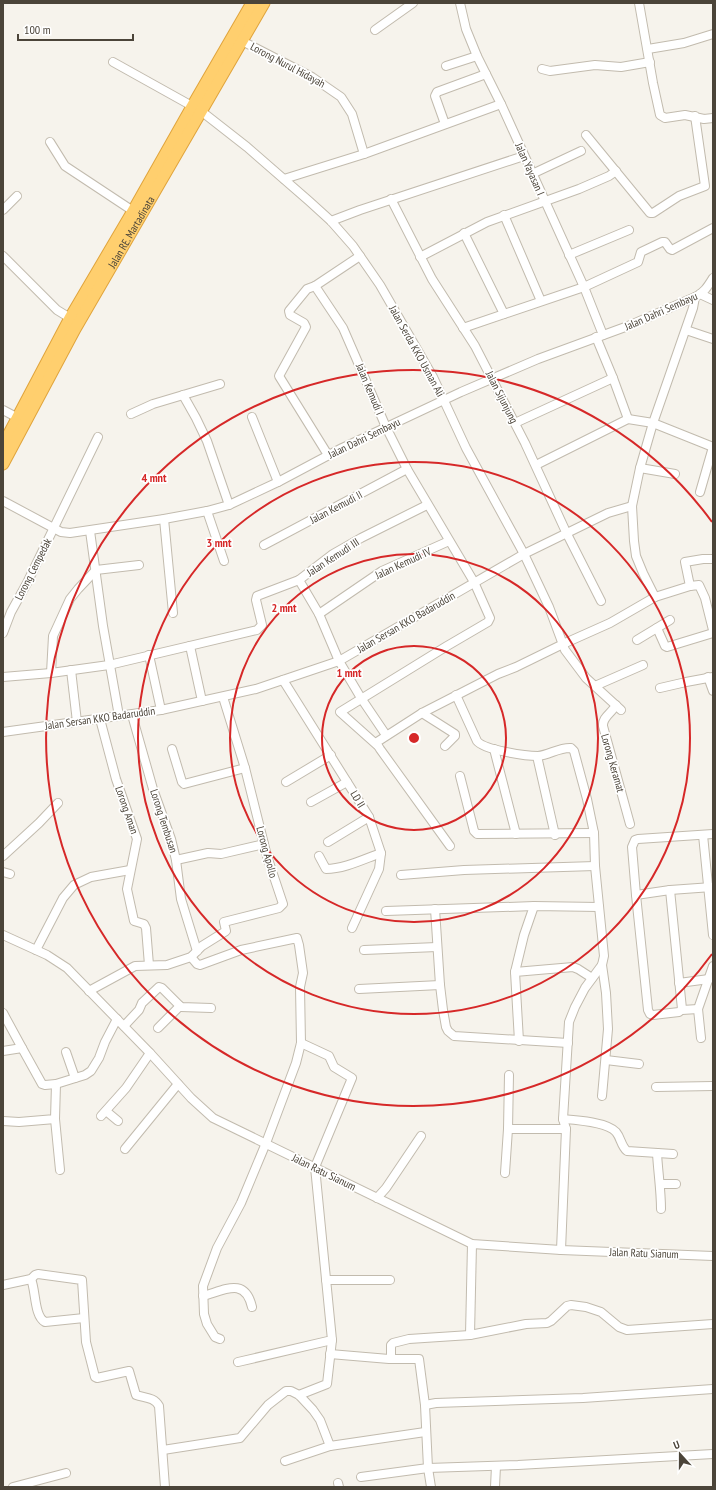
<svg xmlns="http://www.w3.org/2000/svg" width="716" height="1490" font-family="'PT Sans Narrow',sans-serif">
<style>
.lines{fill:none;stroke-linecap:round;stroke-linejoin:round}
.minor-casing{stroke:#c2bbae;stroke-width:10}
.highway-casing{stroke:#e0a43c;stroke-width:13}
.minor{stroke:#fff;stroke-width:8}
.highway{stroke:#ffcf6e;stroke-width:11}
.ring{fill:none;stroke:#d62828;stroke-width:2}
.labels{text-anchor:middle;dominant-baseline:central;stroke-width:3.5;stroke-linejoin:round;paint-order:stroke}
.street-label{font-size:11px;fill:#4b4439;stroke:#fff}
.centre{fill:#d62828;stroke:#fff;stroke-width:2}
.ring-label{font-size:12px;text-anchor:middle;font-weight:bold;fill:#d62828;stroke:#fff;stroke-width:3.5;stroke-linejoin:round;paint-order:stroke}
</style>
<rect width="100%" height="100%" fill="#f6f3ec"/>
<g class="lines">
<g class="minor-casing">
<g id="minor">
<polyline points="460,3 466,29 477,56 501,104 584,287 603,335"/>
<polyline points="639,3 653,83 660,115 665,118 685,115 704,119 713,118"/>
<polyline points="375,30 413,3"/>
<polyline points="242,41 312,77 341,97 352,114 364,154"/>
<polyline points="648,49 684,43 713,34"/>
<polyline points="113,62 201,111 247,147 309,201 331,221 353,246 380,285 433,377 466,448 524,554 549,607 565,650 586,678 621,710"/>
<polyline points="446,66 477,56"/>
<polyline points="542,69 550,71 595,65 621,67 650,62"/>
<polyline points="445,124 435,96 437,92 486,74"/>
<polyline points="586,135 650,213 653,213 679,196 705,186 695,116"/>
<polyline points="50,142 65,166 133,211"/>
<polyline points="532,174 581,151"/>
<polyline points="284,179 364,154 501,104"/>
<polyline points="391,199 432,279 475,346 525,443 566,532 601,601"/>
<polyline points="3,210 17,196"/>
<polyline points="504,215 541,301"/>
<polyline points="331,221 360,210 524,156"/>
<polyline points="464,233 504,314"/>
<polyline points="569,255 629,230"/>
<polyline points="3,256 57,310 75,321"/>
<polyline points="360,256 315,286 343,328 386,427 407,469 474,582 490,618 488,622 447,646 340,712 377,745"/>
<polyline points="420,257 487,222 579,189 609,176 616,171"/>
<polyline points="315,286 307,289 289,311 290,315 304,323 306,327 279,376 328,455"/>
<polyline points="700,294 713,300"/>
<polyline points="463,328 584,287 638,262 641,252 662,242 665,242 670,249 672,250 713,228"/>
<polyline points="686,330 713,339"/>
<polyline points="183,395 196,418 207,441 229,505"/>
<polyline points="3,410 18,418"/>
<polyline points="131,414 153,404 220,384"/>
<polyline points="252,417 278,482"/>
<polyline points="628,419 653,423 713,447"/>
<polyline points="515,423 613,378"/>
<polyline points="536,465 628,419 613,378 596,337"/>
<polyline points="640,468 675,474"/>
<polyline points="700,492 713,447"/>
<path d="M3,501L61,532L70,533L164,519L207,511L229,505L278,482L342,448L461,392L538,359L628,326L695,297C704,293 708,286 713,278"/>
<polyline points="207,511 224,561"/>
<polyline points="164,519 173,613"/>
<polyline points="90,531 103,626 119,716"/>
<polyline points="264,545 407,469"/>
<polyline points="690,586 685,562 703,559 713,559"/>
<polyline points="655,597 643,573 636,556 634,541 632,506 640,468 653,423 693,308 695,297"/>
<polyline points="319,614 382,571 449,541"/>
<polyline points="657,628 665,646 667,647 713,633"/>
<polyline points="3,633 11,612 27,583 98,437"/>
<polyline points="637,640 670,620"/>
<polyline points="190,646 202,701"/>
<polyline points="149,655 161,710"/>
<polyline points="71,670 77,722"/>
<polyline points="51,673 53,636 70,599 78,589 96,570 139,565"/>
<polyline points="3,677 51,673 109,665 257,630 262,625 256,600 257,596 299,580"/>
<polyline points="708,677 713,691"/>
<polyline points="283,680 369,817 381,853 379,869 352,928"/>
<polyline points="595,686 643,665"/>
<polyline points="660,688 686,682 713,677"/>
<path d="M456,695L477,741C484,750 526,756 538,756C549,755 560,747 571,748L574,751L587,799L594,833L595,866L604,956L602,965L585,988L575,1007L569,1022L563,1119L566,1129L561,1250"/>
<path d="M616,705C612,713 602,717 603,726L630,824"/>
<polyline points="422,713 455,734 455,736 445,746"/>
<polyline points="132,715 153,789 171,839 176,860 181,899 197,951"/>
<polyline points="100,719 116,779 137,839 127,889 134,921 144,924 146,928 149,965"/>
<polyline points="3,732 161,710 256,689 339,661 524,554 608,513 632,506"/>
<polyline points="386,735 361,698 339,661 319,614 299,580 333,554 361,538 427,505"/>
<polyline points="172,749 182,782 184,784 245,768"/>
<polyline points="494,749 516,834"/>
<polyline points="537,756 555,835"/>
<polyline points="460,776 474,831 477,834 594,833"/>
<polyline points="286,782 331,755"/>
<polyline points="311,802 347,782"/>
<polyline points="703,835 713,935"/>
<polyline points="328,842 369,817"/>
<polyline points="450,846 380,749 377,744 377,742 422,713 498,674 516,667 563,644 610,623 655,597 690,586 699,585 705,598 713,630"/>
<polyline points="3,856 39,823 58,803"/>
<path d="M319,856L326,869C344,869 364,859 381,853"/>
<polyline points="176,860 208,853 221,854 264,844"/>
<polyline points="3,872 10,874"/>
<polyline points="401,875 464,870 595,866"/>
<polyline points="670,890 682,1009 679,1012 653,1015 650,1014 648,1010 636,895 632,847 635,840 638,839 713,834"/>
<polyline points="636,895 670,890 712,887"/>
<polyline points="435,909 440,985 443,1010 446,1027 448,1031 454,1036 568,1043"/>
<polyline points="386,911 534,906 599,907"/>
<polyline points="3,935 47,955 67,968 150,1053 191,1098 213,1118 472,1244 561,1250 713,1256"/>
<polyline points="36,950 63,898 74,885 91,877 130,870"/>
<polyline points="364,950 437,947"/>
<polyline points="191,957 197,964 200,965 241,950 297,938 299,945 303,973 300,987 301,1043 296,1063 266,1143 241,1203 217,1248 203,1286 204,1314 207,1324 215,1337 220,1339"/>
<polyline points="515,972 524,935 534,906"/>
<polyline points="679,983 709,979"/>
<polyline points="359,989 440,985"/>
<polyline points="89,991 135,966 167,965 191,957 202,946 226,931 224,922 279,908 283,904 267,856 245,768 223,697"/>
<polyline points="682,1010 698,1009"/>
<polyline points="3,1013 22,1048"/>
<polyline points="124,1026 139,1010 142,1003 159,987 162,988 181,1007 211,1008"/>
<polyline points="158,1028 180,1006"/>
<polyline points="701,1038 698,1009 713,966"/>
<polyline points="519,1041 515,972 573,967 578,969 592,978"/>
<polyline points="3,1051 22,1048 42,1084 45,1085 56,1084 85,1075 91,1071 99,1058 105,1042 117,1019"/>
<polyline points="66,1052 75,1078"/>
<polyline points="606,1060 639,1064"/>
<polyline points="656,1087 713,1086"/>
<polyline points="602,1096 608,1029 606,993 602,965"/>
<polyline points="106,1111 118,1121"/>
<polyline points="101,1116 126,1088 150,1053"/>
<polyline points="55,1119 60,1170"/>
<path d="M563,1119C576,1120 607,1122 616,1132C621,1138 621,1146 627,1151L673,1154"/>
<polyline points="3,1121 19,1122 55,1119 56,1084"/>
<polyline points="508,1129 566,1129"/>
<polyline points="125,1149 178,1084"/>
<path d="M657,1153C658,1172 661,1190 661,1209"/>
<polyline points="505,1173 508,1129 509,1075"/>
<polyline points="661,1184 676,1184"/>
<polyline points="377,1198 386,1188 421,1136"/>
<path d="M31,1279C36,1291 34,1316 45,1322L84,1318"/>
<polyline points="326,1280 390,1280"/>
<path d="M3,1285L31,1279L35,1275L38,1274L82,1280L86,1342L95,1377L97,1378L129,1371L136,1395C145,1398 154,1397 159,1406L165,1487"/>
<path d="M203,1296C225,1290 245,1277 252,1307"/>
<polyline points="470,1335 472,1244"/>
<polyline points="330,1354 389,1359 419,1359 425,1405 428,1468 431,1487"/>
<polyline points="391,1359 391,1345 393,1343 409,1339 470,1335 526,1324 547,1323 551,1321 567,1306 571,1305 586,1307 601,1312 619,1327 627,1330 713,1324"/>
<polyline points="238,1362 332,1340 315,1167 352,1078 334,1067 329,1056 301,1043"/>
<polyline points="299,1395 327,1384 332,1340"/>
<polyline points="425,1405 436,1403 583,1398 713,1389"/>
<polyline points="163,1450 240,1438 268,1405 286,1391 291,1391 299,1395 313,1410 320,1420 330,1446 425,1432"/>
<polyline points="285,1461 330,1446"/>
<polyline points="361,1477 428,1468 518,1465 713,1454"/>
<polyline points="338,1483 339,1487"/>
<polyline points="13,1487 66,1473"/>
<polyline points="495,1487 496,1466"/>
</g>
</g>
<g class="highway-casing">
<g id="highway">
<polyline points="3,445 70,318 133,211 193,105 252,3"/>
<path id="s1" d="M3,464L75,329L264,3"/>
</g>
</g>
<use href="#minor" class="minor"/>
<use href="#highway" class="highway"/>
</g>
<g class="ring">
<circle cx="414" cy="738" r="92"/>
<circle cx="414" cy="738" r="184"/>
<circle cx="414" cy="738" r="276"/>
<path d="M712 954A368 368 0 1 1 712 522"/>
</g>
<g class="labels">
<g class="street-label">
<text transform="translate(288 65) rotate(28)">Lorong Nurul Hidayah</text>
<text transform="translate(530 169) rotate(66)">Jalan Yayasan I</text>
<text stroke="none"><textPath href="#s1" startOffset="265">Jalan RE. Martadinata</textPath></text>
<text transform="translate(661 311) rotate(-24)">Jalan Dahri Sembayu</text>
<text transform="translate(417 351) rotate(61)">Jalan Serda KKO Usman Ali</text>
<text transform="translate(370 389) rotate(67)">Jalan Kemudi I</text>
<text transform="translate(502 397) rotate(63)">Jalan Sijunjung</text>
<text transform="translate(364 438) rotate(-26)">Jalan Dahri Sembayu</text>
<text transform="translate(336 507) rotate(-28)">Jalan Kemudi II</text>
<text transform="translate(333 557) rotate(-33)">Jalan Kemudi III</text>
<text transform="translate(403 563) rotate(-25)">Jalan Kemudi IV</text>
<text transform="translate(33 569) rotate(-63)">Lorong Cempedak</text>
<text transform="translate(406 622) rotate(-30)">Jalan Sersan KKO Badaruddin</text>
<text transform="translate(100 718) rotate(-8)">Jalan Sersan KKO Badaruddin</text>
<text transform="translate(613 763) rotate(74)">Lorong Keramat</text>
<text transform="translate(358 799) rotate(59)">LD II</text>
<text transform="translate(127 810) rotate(71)">Lorong Aman</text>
<text transform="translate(164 821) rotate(72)">Lorong Tembusan</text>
<text transform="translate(267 852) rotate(75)">Lorong Apollo</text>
<text transform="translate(324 1172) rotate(26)">Jalan Ratu Sianum</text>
<text transform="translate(644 1253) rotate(2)">Jalan Ratu Sianum</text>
</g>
</g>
<circle cx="414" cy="738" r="6" class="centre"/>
<g class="ring-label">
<text x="154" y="482">4 mnt</text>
<text x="219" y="547">3 mnt</text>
<text x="284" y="612">2 mnt</text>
<text x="349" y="677">1 mnt</text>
</g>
<rect width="716" height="1490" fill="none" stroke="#4b4439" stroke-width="8"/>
<g transform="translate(680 1454) rotate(339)" stroke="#ffffff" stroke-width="3" paint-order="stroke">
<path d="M0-3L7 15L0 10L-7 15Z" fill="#4b4439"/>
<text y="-6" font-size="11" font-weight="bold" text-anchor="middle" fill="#4b4439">U</text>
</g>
<path d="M18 34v6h115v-6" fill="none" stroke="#4b4439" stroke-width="2"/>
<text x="24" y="34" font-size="12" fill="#4b4439" stroke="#ffffff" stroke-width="3" paint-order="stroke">100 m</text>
</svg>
